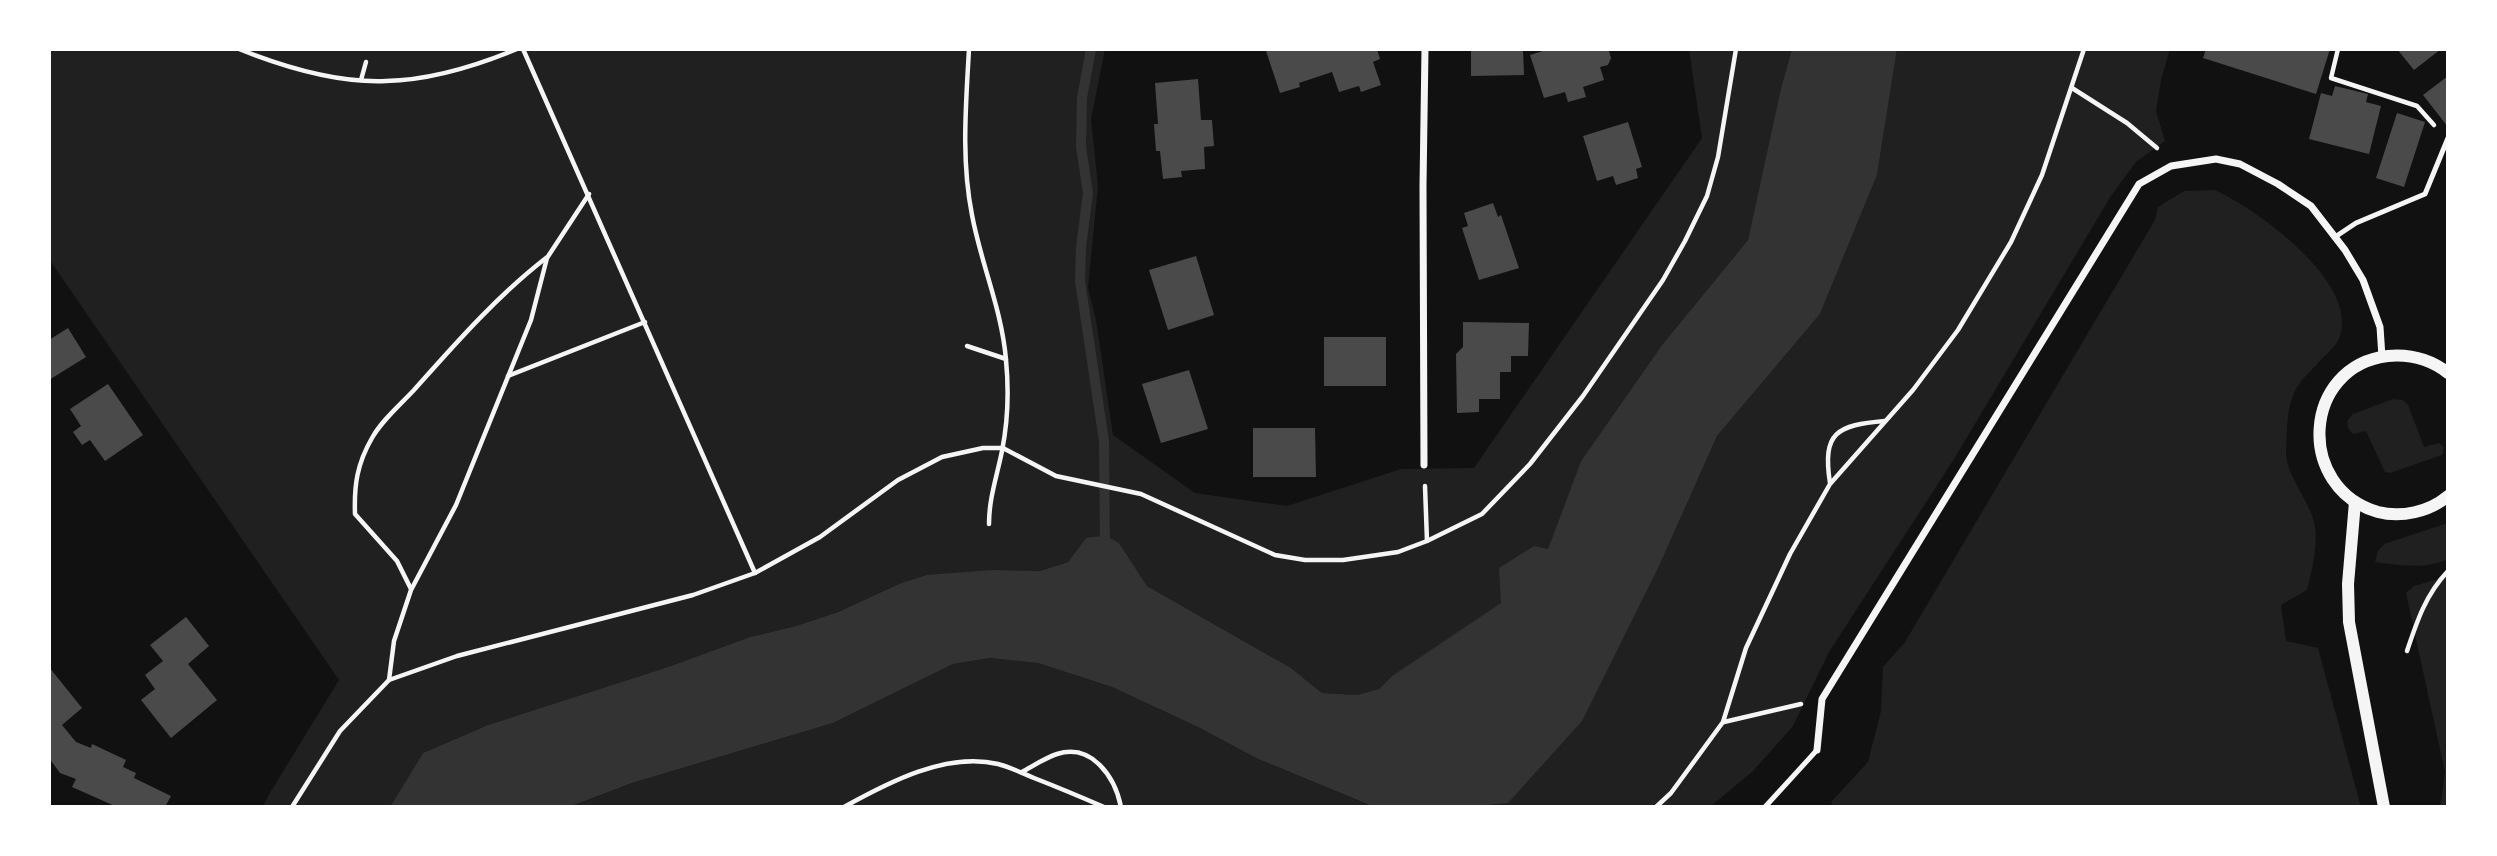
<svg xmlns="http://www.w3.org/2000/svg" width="2497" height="856" font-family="'Noto Sans',sans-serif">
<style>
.green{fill:#202020}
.water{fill:#333}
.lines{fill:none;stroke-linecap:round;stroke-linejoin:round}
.stream{stroke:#333;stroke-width:10}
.building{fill:#4a4a4a}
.path{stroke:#f5f5f5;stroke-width:4.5}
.service{stroke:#f5f5f5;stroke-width:5}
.minor{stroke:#f5f5f5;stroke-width:7}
.tertiary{stroke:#f5f5f5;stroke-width:12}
</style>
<rect width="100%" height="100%" fill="#111"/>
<g class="green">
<path d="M49,49H1105L1091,119L1098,186L1088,288L1096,320L1113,435L1195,493L1287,506L1401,469L1474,468L1702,138L1689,49H1792L1781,88L1748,240L1662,345L1581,461L1548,549L1502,603L1392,676L1379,689L1357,695L1322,693L1291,668L1147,586L1119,543C1108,535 1099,535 1086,538L1068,562L1040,571L992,570L899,584L838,612L796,626L750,637L668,667L488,725L423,753L390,807H263L268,796L339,680L49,259Z"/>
<polygon points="1897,49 2170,49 2161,80 2156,111 2165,141 2136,162 2111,196 1954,459 1829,652 1793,726 1753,771 1710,807 1467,807 1508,803 1660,564 1717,436 1820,314 1877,175"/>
<path d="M2215,190C2257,209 2361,284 2339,338C2336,347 2325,355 2319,362C2311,371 2300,380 2295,391C2286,409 2287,433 2286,453C2286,474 2309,501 2314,522C2319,541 2312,571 2307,590L2281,605L2286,641L2318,648L2361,807H1834L1831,802L1868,762L1881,711L1883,667L1905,642L2155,220L2158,207L2184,191Z"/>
<polygon points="2393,399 2403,400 2408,405 2424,447 2439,443 2444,447 2442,455 2390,473 2385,472 2366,431 2353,434 2348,428 2347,421 2353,414"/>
<path d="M2448,523V559C2424,570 2400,565 2375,562L2378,551L2384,544Z"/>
<polygon points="2448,576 2448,807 2440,807 2445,772 2406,593 2414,586"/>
<polygon points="990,658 1038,663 1112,687 1198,727 1256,758 1373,807 570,807 632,783 833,723 953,664"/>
</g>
<path class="water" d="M1792,49H1897L1877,175L1820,314L1717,436L1660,564L1582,721L1508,803L1467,807H1374L1256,758L1198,727L1112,687L1038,663L990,658L953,664L833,723L632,783L569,807H390L423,753L488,725L668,667L750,637L796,626L838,612L899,584L927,575L992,570L1040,571L1068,562L1086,538C1099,535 1108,535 1119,543L1147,586L1291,668L1322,693L1357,695L1379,689L1392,676L1501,603L1499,568L1534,546L1548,549L1581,461L1662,345L1748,240L1781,88Z"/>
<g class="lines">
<polyline class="stream" points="1091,49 1082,98 1081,147 1088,193 1081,247 1080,281 1104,441 1105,550"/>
</g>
<g class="building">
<polygon points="1274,49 1377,49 1380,59 1373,62 1381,85 1361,92 1359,86 1339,92 1332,72 1299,83 1300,87 1280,93 1266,51"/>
<polygon points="1471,49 1523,49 1524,75 1471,76"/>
<polygon points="1549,49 1605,49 1609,51 1611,58 1608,65 1600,67 1604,80 1583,87 1586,97 1568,102 1565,92 1544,98 1530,55"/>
<polygon points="2206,49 2330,49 2316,94 2203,58"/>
<polygon points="2397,49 2441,49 2414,70"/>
<polygon points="2448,76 2448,127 2423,95"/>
<polygon points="1198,79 1201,120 1212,120 1214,146 1204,147 1205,169 1181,171 1182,177 1163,179 1160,151 1156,151 1154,124 1158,124 1155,83"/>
<polygon points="2335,86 2368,94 2366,102 2381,106 2369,154 2309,139 2321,93 2332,96"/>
<polygon points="2397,113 2425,122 2404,187 2376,178"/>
<polygon points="1628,122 1642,167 1636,169 1638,178 1616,185 1613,176 1597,181 1583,136"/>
<polygon points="1493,203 1498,217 1501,215 1519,268 1479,280 1462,228 1468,226 1464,213"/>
<polygon points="1196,256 1214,315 1168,330 1149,270"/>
<polygon points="1463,322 1529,323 1528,356 1511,356 1511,372 1500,372 1500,399 1479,399 1479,412 1457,413 1456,354 1463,347"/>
<polygon points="68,328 86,357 49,380 49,340"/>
<rect x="1324" y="337" width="62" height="49"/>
<polygon points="1189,370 1208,429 1161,443 1142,384"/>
<polygon points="108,384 143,435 105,461 90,440 82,445 73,432 81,426 70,409"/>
<polygon points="1253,428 1315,428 1316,477 1253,477"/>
<polygon points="186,617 209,646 188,664 217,700 171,738 141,700 155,689 145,675 163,661 150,645"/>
<polygon points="49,667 82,708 62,725 76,742 91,748 92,744 126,760 123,767 136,773 134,778 171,796 165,807 117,807 72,787 76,779 60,773 49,758"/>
</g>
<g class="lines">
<g class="path">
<path d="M239,49C284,67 338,83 386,81C431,80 476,66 517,49"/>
<polyline points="523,49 755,573"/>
<path d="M969,49C966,104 961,160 972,215C981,264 1002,310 1006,360C1009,391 1008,421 1002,451C997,476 989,498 989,524"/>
<polyline points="2338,49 2331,78 2417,106 2434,125"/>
<polyline points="361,80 366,62"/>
<polyline points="2072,88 2127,123 2157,148"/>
<polyline points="967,346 1006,359"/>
<polyline points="508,376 645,322"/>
<path d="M1830,483C1822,432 1837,425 1885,421"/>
<polyline points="1425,486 1427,541"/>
<path d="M411,589L397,561L355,514C354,485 357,464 372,438C382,420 400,405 414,390C455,344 497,296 546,258"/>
<path d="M2407,651C2417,621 2426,594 2448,571"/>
<polyline points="389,680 394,641 411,590 456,505 531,320 547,258 589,194"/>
<polyline points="1724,722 1801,704"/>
<path d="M1022,772C1033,766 1045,758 1057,754C1092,743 1115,777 1121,807"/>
<polyline points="292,807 340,731 389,680 457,656 693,595 755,573 820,537 898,480 942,457 983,448 1003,448 1056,476 1141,494 1275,555 1305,560 1343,560 1398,552 1427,541 1482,514 1530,464 1583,396 1663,280 1685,241 1707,196 1718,157 1736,49"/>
<path d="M844,807C889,782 946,752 998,764C1010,767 1022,773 1034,778C1057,787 1081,797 1104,807"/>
<polyline points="1656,807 1671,793 1723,722 1746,648 1790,554 1830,484 1913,390 1958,330 2011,242 2042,175 2084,49"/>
</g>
<g class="service">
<polyline points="2335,237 2356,223 2425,194 2448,138"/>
<polyline points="1765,807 1817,750"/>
</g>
<g class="minor">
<polyline points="1424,465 1423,186 1425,49"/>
<polyline points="1817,750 1822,699 2139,184 2171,166 2216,159 2240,164 2278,184 2311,206 2345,250 2363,280 2380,327 2382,357"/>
</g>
<g class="tertiary">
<path d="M2448,373C2430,359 2410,354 2388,356C2302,366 2295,488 2378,512C2401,518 2429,512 2448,496"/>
<polyline points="2355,502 2348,584 2349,622 2384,807"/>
</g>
</g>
<rect width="2497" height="856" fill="none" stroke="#ffffff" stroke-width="102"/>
</svg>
